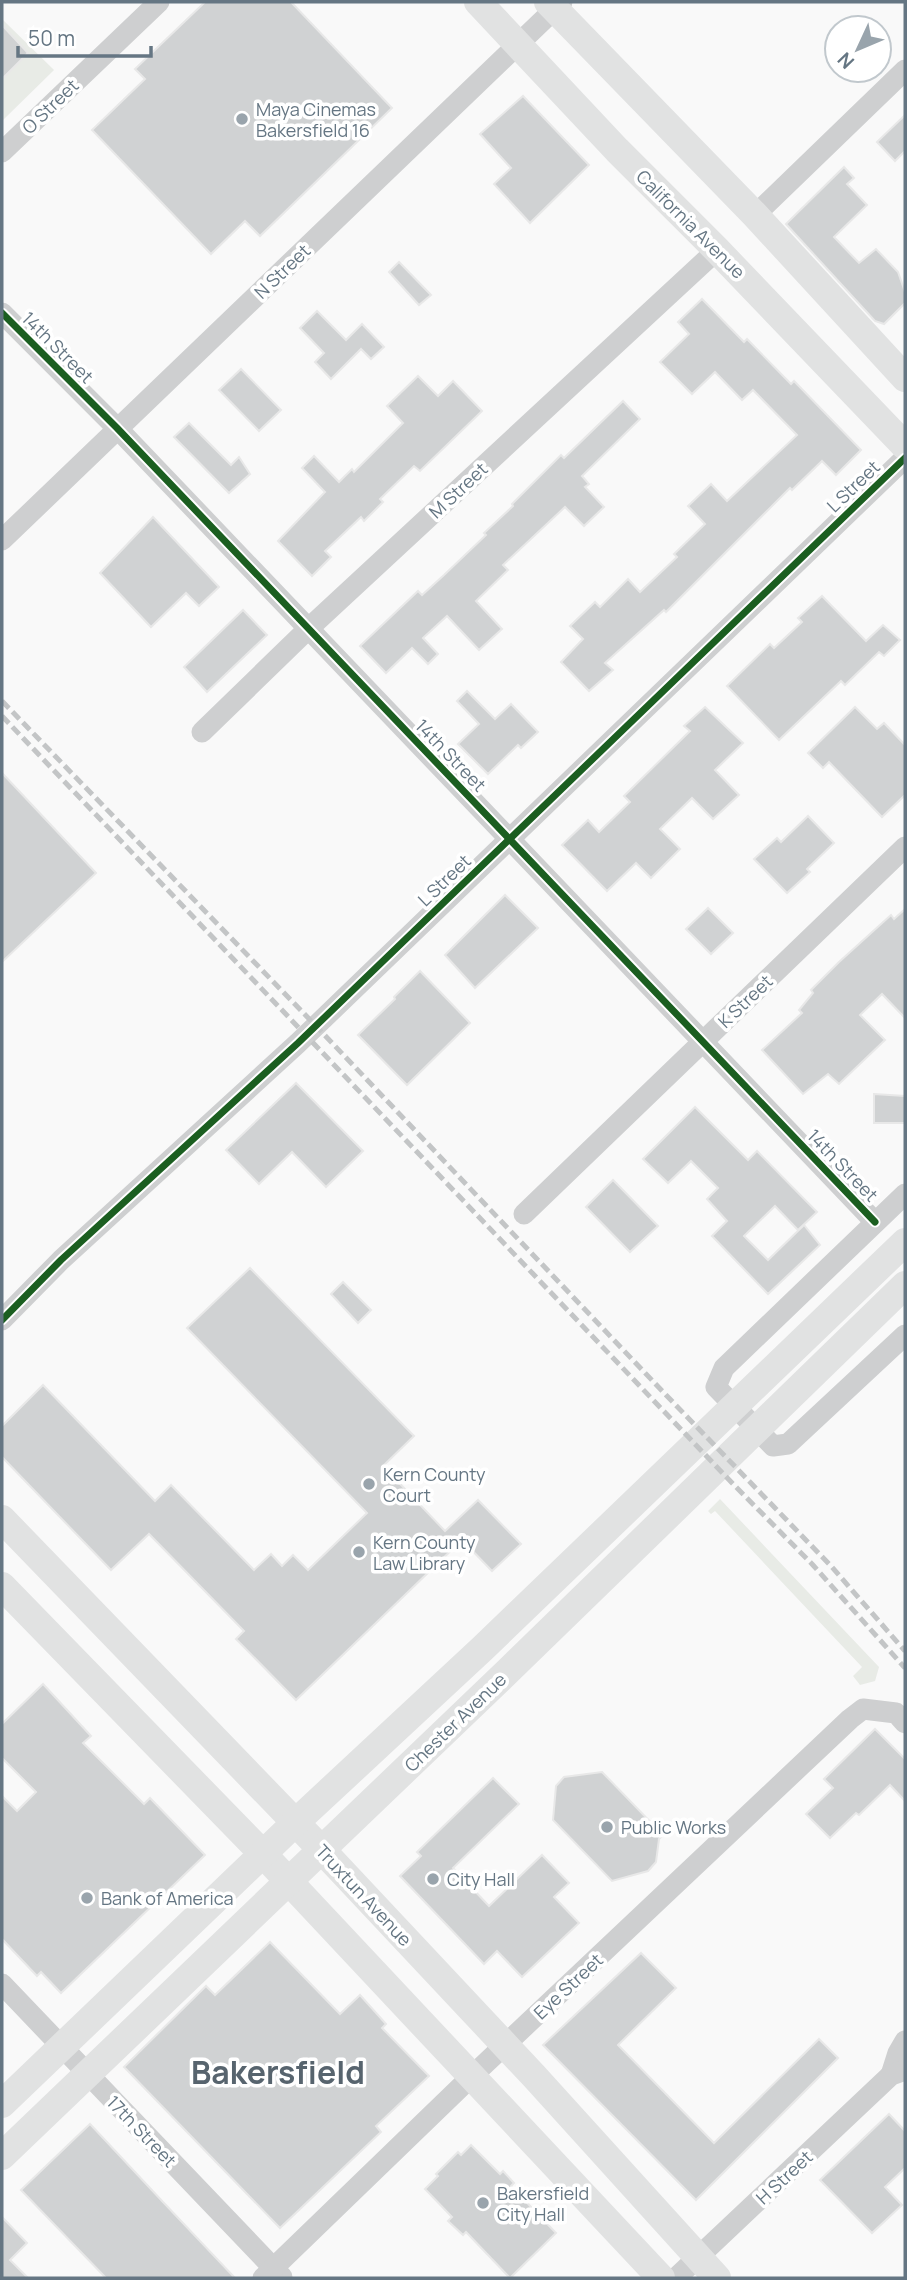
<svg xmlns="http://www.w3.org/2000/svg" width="907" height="2280" font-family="Manrope,sans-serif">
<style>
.green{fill:#e8ebe6}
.building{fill:#d0d2d3;stroke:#e8e8e8;stroke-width:2}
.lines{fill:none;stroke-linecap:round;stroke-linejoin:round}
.minor{stroke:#cecfd0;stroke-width:21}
.major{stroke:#e1e2e2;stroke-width:28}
.rail{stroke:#c3c5c6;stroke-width:5;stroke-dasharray:10 5;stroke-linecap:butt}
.cycleway-casing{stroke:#fff;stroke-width:11}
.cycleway{stroke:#1b5e20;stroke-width:7}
.poi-dot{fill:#99a4ac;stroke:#fff;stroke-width:2.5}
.labels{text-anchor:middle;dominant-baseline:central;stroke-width:7;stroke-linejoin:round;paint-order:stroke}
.street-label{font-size:18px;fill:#657683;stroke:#fff}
.poi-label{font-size:18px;fill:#657683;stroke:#fff;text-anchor:start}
.town-label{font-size:32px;font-weight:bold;fill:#57646e;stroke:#fff}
</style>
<rect width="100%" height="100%" fill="#f9f9f9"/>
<g class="green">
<polygon points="2,19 54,70 2,121"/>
<polygon points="720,1499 879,1667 875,1681 860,1685 853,1676 862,1667 715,1511 711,1514 708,1511"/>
</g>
<g class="building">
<polygon points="205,2 291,2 392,108 260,236 245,221 211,254 92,130 145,79 135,69"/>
<polygon points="2,25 28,53 2,79"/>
<polygon points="523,96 589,165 530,223 494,184 511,168 480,134"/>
<polygon points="905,115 905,151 895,161 877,142"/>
<polygon points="844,167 854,178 847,184 867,205 834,237 859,263 876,249 898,272 905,292 905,303 884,324 875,321 786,224"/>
<polygon points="399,262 431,295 419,305 389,272"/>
<polygon points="702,299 744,342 747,339 791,384 794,381 861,450 836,475 822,461 792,490 790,488 666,612 664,610 605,663 613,670 589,691 561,662 583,639 570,626 595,602 600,607 628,579 640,592 677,557 674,554 705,524 688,506 711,484 727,501 797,435 753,390 742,400 715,372 692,394 660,362 689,334 678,322"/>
<polygon points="317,311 346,340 362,324 384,347 371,359 361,349 331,379 315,362 324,353 300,328"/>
<polygon points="241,369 281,410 259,431 219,390"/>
<polygon points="418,376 438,396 453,381 482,411 420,471 414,466 380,499 383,502 364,521 361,517 325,551 331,557 312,576 278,541 325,492 302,468 314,456 339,482 352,469 354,472 403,423 387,406"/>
<polygon points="623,401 640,419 582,476 589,484 585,487 604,507 584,526 565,507 503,565 508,570 476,601 502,629 479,650 447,616 423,638 438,654 428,664 412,648 386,673 360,646 418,591 422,595 444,575 486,535 484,533 513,506 512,504 561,455 564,458"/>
<polygon points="189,423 231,465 239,457 250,474 229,493 174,437"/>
<polygon points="153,517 219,587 199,606 186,593 151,627 100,573"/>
<polygon points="822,596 866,641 883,625 900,640 884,656 879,652 845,685 841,681 779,740 727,686 770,644 774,648 802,622 798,618"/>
<polygon points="243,610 267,635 207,692 184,667"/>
<polygon points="467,691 495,719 511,704 538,732 521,748 518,745 488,774 458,744 479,724 457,701"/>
<polygon points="705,707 743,743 715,770 739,795 713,819 692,798 660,829 680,849 651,878 636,863 607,891 562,845 588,820 599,832 630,802 624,796 690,731 684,726"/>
<polygon points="855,707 877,729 884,723 905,745 905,795 882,817 829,762 823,768 808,753"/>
<polygon points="2,773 96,873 2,962"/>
<polygon points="808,816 834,843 807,869 810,872 787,893 754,859 777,838 781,842"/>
<polygon points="505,895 538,928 475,988 445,955"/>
<polygon points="708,908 733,933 711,954 686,929"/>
<polygon points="905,909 905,1018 882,994 860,1015 885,1040 839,1084 828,1074 803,1094 762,1050 802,1013 799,1010 813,993 811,990 839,962 891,915 894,919"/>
<polygon points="420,971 470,1023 407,1085 358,1035 395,999 394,997"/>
<polygon points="296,1083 363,1151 326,1187 292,1152 259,1184 226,1150"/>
<polygon points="874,1094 905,1096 905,1123 874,1123"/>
<polygon points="695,1107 748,1160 757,1151 817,1212 798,1230 775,1206 744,1236 768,1260 804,1225 820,1245 768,1294 712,1236 727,1221 707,1199 718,1188 691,1161 668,1183 643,1159"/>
<polygon points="613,1180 658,1226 630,1252 586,1207"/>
<polygon points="250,1268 414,1436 383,1466 445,1531 478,1500 521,1544 492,1571 462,1540 296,1700 236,1639 244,1631 149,1534 111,1570 2,1457 2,1426 43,1385 155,1501 171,1485 254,1570 271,1554 282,1566 293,1555 308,1570 367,1513 187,1328"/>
<polygon points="343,1282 371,1310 358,1323 331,1294"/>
<polygon points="43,1684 91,1736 83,1743 144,1804 150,1798 205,1855 61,1993 41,1972 37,1976 2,1939 2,1796 17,1811 36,1792 2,1758 2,1724"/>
<polygon points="875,1729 905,1759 905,1801 890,1785 859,1815 856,1813 830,1838 806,1814 833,1788 824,1779"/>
<polygon points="602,1772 663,1835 659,1839 656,1862 648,1871 612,1881 553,1820 556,1786 564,1777"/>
<polygon points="493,1778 519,1804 453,1868 489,1906 542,1855 569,1883 554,1897 579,1923 522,1977 497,1951 484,1964 400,1876 421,1856 417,1852"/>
<polygon points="270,1942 340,2014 360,1995 386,2024 382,2028 429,2076 376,2126 381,2132 280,2228 124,2067 206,1986 215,1995"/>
<polygon points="641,1953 676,1988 618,2045 714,2143 819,2039 838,2058 696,2200 543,2045"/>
<polygon points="889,2114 905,2131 905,2168 885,2187 902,2205 872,2233 820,2180"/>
<polygon points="90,2124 163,2202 235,2278 106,2278 21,2190"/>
<polygon points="471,2145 500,2174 503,2171 514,2183 511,2186 556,2233 510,2278 466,2232 463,2235 448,2221 452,2217 425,2189 438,2176 436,2174 458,2152 461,2155"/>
<polygon points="2,2217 27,2243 10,2260 28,2278 2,2278"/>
</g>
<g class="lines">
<g class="minor">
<polyline points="2,152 159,2"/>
<polyline points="755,215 905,70"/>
<polyline points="2,313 117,428 875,1222"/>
<polyline points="2,540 562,2"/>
<polyline points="202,732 308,629 717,250"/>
<polyline points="905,1194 724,1368 716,1387 773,1446 788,1444 905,1335"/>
<polyline points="524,1214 905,847"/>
<polyline points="2,1320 61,1260 298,1043 905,458"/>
<polyline points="2,1984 282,2277"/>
<polyline points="891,2075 898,2053 905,2041"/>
<polyline points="263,2278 472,2076 850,1719 863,1709 896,1713 905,1723"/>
<polyline points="676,2278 891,2075 905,2070"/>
</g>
<g class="major">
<polyline points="478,2 617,150 717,250 905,446"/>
<polyline points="548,2 755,215 905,378"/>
<polyline points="2,1519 321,1849 534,2076 717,2278"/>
<polyline points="2,1586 263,1854 661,2278"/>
<polyline points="2,2104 296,1822 483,1648 905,1242"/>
<polyline points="2,2156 508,1671 905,1285"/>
</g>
<g class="rail">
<polyline points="2,701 316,1026 666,1395 831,1566 905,1651"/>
<polyline points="2,716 734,1485 812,1564 905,1668"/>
</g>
<g class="cycleway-casing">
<g id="cycleway">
<polyline points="2,313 117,428 875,1222"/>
<polyline points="2,1320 61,1260 298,1043 905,458"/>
</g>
</g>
<use href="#cycleway" class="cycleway"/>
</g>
<g class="poi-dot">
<circle cx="242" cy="119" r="7"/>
<circle cx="369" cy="1484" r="7"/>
<circle cx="359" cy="1552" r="7"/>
<circle cx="607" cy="1827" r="7"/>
<circle cx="433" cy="1879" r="7"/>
<circle cx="87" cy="1898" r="7"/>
<circle cx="483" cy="2203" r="7"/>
</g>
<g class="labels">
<g class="street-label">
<text transform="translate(50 106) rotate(-44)">O Street</text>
<text transform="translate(691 224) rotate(45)">California Avenue</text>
<text transform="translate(282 271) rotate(-44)">N Street</text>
<text transform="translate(58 347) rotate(45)">14th Street</text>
<text transform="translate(853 486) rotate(-44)">L Street</text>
<text transform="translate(458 490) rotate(-43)">M Street</text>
<text transform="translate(451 755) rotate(46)">14th Street</text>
<text transform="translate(444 880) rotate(-44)">L Street</text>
<text transform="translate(745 1001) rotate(-44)">K Street</text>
<text transform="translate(843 1165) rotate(46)">14th Street</text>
<text transform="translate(455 1722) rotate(-44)">Chester Avenue</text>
<text transform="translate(364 1895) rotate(47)">Truxtun Avenue</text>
<text transform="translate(568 1986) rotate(-43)">Eye Street</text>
<text transform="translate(142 2131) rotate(46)">17th Street</text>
<text transform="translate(784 2177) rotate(-43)">H Street</text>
</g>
<g class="poi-label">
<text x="256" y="109">Maya Cinemas<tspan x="256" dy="21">Bakersfield 16</tspan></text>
<text x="383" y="1474">Kern County<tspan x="383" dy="21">Court</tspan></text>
<text x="373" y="1542">Kern County<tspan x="373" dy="21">Law Library</tspan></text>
<text x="621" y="1827">Public Works</text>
<text x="447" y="1879">City Hall</text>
<text x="101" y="1898">Bank of America</text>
<text x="497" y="2193">Bakersfield<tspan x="497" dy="21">City Hall</tspan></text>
</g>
<g class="town-label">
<text x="278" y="2072">Bakersfield</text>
</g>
</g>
<rect width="907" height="2280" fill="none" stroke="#657683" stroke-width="7"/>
<g transform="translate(858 49) rotate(226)"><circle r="33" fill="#ffffff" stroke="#c1c8cd" stroke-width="2"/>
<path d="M0-5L12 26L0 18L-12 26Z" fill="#99a4ac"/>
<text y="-10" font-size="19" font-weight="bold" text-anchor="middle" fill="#657683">N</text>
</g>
<path d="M18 46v10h133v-10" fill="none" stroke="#657683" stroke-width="3.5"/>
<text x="28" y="46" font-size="21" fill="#657683" stroke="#ffffff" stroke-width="5" paint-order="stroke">50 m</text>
</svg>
